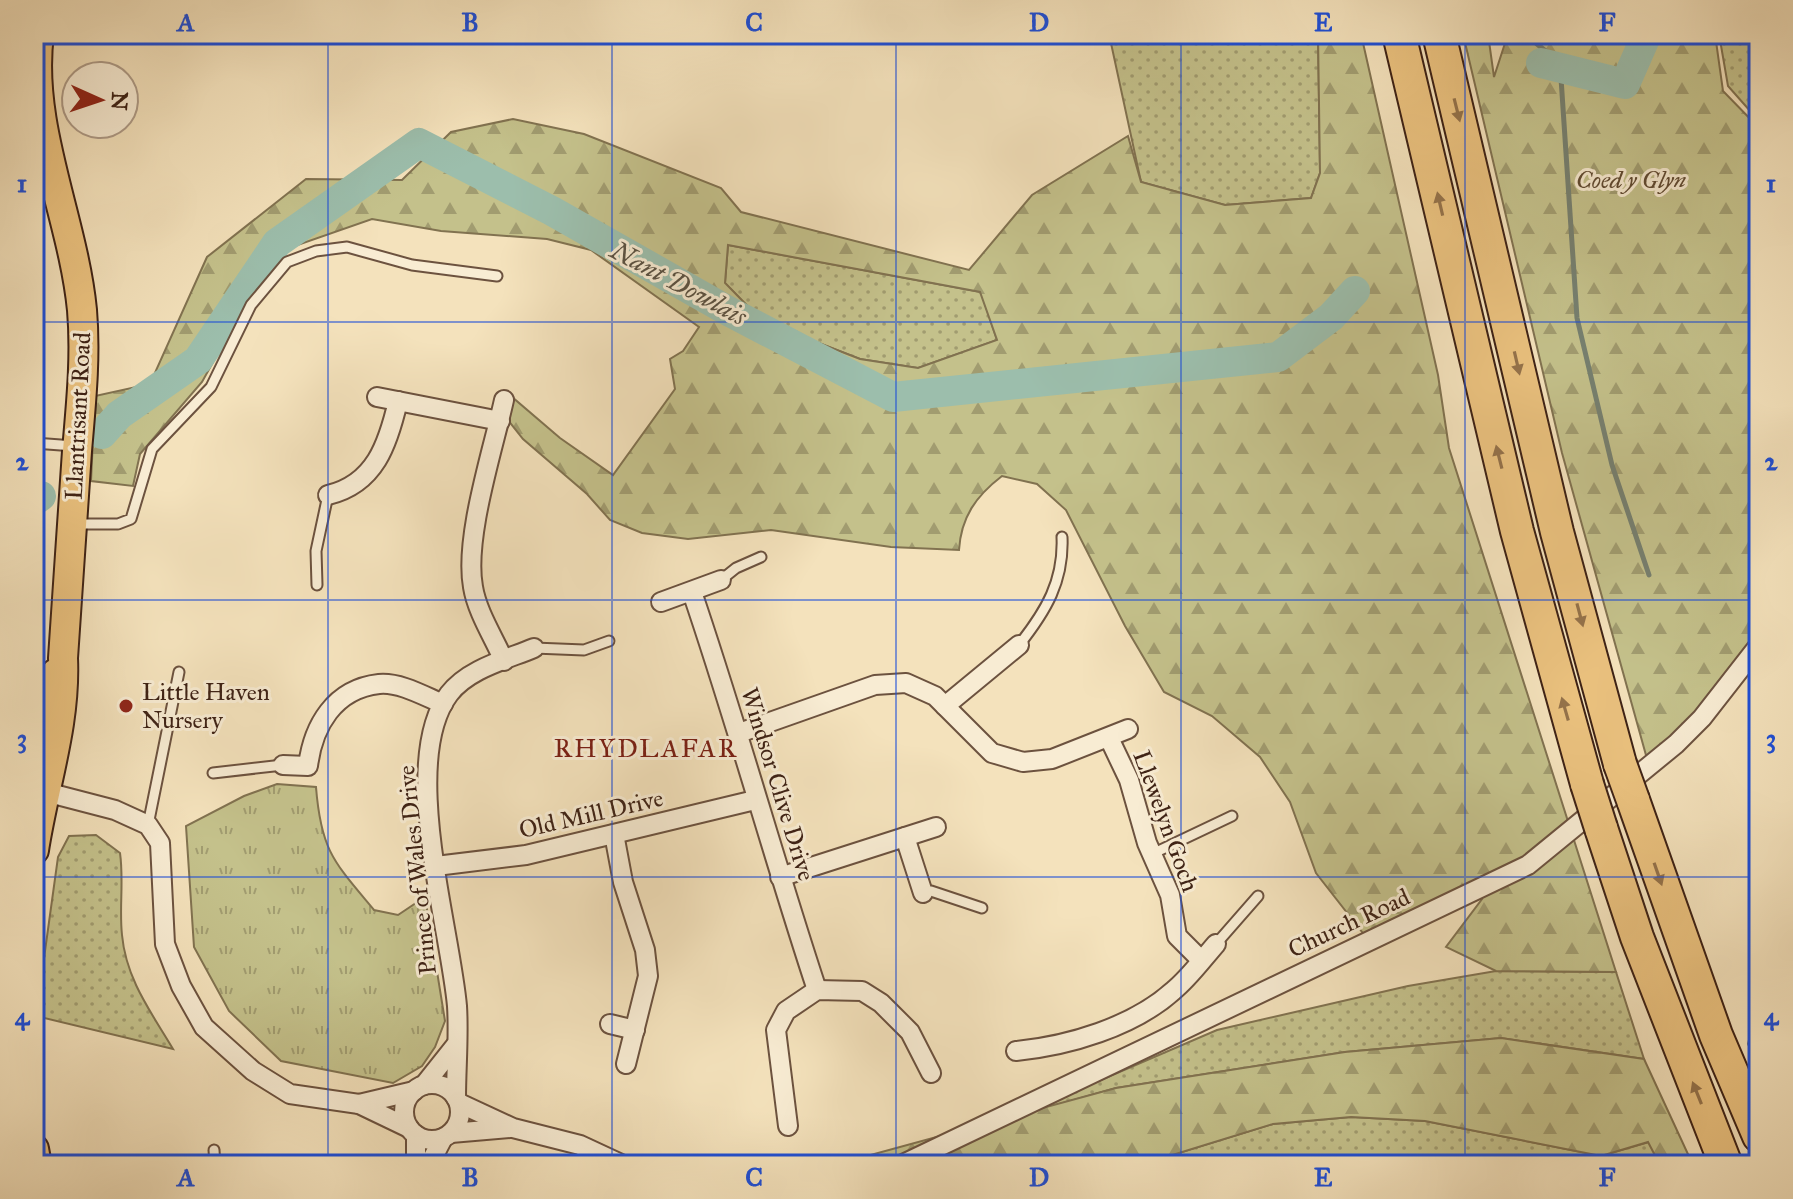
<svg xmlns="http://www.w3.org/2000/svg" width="1793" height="1199" font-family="'IM FELL Great Primer',serif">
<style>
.grass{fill:url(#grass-dots);stroke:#817250;stroke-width:2}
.forest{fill:url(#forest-firs);stroke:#817250;stroke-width:2;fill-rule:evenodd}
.park{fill:url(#park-tufts);stroke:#817250;stroke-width:2}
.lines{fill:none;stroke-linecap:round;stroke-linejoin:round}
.stream{stroke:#768070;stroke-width:5}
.river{stroke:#9cbeac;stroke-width:30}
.service-casing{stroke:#6c523f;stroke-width:13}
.minor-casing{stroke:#6c523f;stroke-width:22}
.primary-casing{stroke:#3e2215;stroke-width:32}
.motorway-casing{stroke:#3e2215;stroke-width:36}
.service{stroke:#f8ecd3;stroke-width:9}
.minor{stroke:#f8ecd3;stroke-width:18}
.primary{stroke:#eac17e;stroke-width:28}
.motorway{stroke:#eac17e;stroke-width:32}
.motorway-bridge-casing{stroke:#3e2215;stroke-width:36;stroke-linecap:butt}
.motorway-bridge{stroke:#eac17e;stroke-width:32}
.oneway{fill:#94724a}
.grid{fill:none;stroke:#1d4ed8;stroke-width:2;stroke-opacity:0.55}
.poi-dot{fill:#8f2418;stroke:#f8ecd3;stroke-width:3}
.labels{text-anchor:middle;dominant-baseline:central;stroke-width:6;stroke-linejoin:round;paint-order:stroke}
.park-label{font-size:24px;font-style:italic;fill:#604a32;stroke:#f8ecd3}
.street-label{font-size:24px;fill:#3e2215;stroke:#f8ecd3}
.poi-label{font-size:24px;fill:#3e2215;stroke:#f8ecd3;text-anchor:start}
.water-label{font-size:26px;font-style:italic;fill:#5a5142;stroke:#f8ecd3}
.neighbourhood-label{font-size:26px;letter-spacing:2px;fill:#7a1f14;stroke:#f8ecd3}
.neatline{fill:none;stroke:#1d4ed8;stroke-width:3}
.grid-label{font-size:26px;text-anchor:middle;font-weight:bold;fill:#1d4ed8}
</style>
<defs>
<pattern id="grass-dots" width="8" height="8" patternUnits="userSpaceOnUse" patternTransform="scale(2)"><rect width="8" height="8" fill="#c4c18b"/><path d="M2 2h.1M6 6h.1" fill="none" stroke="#a19c70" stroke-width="1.8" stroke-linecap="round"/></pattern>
<pattern id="forest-firs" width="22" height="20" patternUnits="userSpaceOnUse" patternTransform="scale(2)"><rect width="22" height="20" fill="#c4c18b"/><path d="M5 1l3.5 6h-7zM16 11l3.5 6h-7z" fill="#a19c70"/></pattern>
<pattern id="park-tufts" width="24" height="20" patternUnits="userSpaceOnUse" patternTransform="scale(2)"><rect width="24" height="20" fill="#c4c18b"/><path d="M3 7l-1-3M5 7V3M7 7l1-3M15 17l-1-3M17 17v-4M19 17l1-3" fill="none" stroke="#a19c70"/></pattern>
</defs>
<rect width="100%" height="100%" fill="#f4e2bc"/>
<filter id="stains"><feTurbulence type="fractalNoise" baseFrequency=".0025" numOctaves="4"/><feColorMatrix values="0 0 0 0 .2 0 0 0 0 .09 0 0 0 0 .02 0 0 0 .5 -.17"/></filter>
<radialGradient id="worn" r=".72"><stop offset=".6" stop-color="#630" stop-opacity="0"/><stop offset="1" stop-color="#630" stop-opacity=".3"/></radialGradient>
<g class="grass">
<polygon points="1109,34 1318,34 1320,173 1311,198 1225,205 1141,182"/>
<polygon points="1719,34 1759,34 1759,121 1728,86"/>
<polygon points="728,245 981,292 997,340 918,368 860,359 762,321 725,283"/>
<path d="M96,835L120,853C124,881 119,908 122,935C126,979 151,1012 173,1049L36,1016L58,857L69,836Z"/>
<polygon points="1496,971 1616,972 1644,1059 1501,1038 1345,1052 1116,1088 1017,1116 1217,1030 1408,986"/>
<polygon points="1351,1117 1425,1121 1601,1156 1649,1142 1660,1165 1140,1165 1273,1124"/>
</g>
<g class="forest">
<path d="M1318,34H1361L1438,375L1449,448L1616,972L1496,971L1446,947L1482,899L1462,888L1366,937L1316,873L1290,802L1260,757L1212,716L1164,692L1125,626L1066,510L1037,484L1002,476C976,496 961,517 959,550L891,547L771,530L688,539L642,533L610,520L587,494L523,439L500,410L512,397L560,438L613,475L675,389L670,359L683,351L699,327L591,250L547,239L441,231L372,219L283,250L237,319L202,382L140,454L133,486L91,481L95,396L150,384L207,257L306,179L402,180L451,132L513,119L584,134L721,188L741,212L969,270L1032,195L1128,136L1141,182L1225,205L1311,198L1320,173ZM728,245L980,292L997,340L918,368L860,359L762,321L725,283Z"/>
<polygon points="1463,34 1488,34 1494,77 1508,34 1715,34 1723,91 1759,128 1759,645 1649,766 1562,453"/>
<polygon points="1759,1031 1759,1069 1748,1044 1750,1036"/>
<polygon points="1501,1038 1644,1059 1693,1165 1660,1165 1648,1142 1601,1156 1425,1121 1351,1117 1273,1124 1140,1165 834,1165 1116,1088 1345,1052"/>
</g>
<path class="park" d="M277,784L316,787C321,851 334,862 374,910L398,915L425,897L445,1021L435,1047L422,1066L393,1083L281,1061L229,1011L194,947L186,826L244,796Z"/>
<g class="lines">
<polyline class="stream" points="1525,34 1560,63 1577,318 1612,465 1649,575"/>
<g class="river">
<polyline points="1541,63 1625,84 1647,34"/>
<polyline points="102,434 119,415 198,360 277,243 419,143 552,211 730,312 893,397 1278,357 1331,317 1355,291"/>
<polyline points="34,501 41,496"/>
</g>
<g class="service-casing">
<g id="service">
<polyline points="34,443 74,446"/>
<polyline points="76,524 118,524 131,519 152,449 211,387 251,305 287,262 316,251 347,247 412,265 497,276"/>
<polyline points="721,580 736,568 761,557"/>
<polyline points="317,585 316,551 328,495"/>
<path d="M1019,645C1046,611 1064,581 1062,537"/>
<polyline points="534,648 584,650 609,641"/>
<polyline points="213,773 283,765"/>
<polyline points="148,825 179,672"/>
<polyline points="1152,854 1232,816"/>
<polyline points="923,893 931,891 982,908"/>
<polyline points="1216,944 1258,896"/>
<polyline points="214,1150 215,1165"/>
</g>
</g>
<g class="minor-casing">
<g id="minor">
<polyline points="377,397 500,421"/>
<path d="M504,400C493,450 464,538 473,587C477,612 494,638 504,661"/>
<path d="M328,495C375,484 388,444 398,401"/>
<path d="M692,592C737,724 773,857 817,990"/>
<polyline points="661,602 721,580"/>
<polyline points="945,706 1019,645"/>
<polyline points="739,733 875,685 906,683 935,696 992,753 1023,762 1052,759 1128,729"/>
<polyline points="1109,738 1129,780 1147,843 1170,895 1177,936 1201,960"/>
<path d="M283,765L308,766C313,726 334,689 379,684C400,682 424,696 443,704"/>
<polyline points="38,790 115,810 148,825 160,843 165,944 181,986 204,1027 253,1071 290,1094 359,1104 409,1128"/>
<polyline points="614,834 623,882 645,950 648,976 626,1064"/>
<polyline points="905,837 923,893"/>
<polyline points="436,866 526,855 755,800"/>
<polyline points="780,877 936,827"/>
<polyline points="610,1024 635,1030"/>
<path d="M1016,1051C1068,1046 1133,1027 1173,991C1189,978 1202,960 1216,944"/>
<circle cx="432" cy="1112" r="28"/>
<polyline points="424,1085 455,1046"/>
<path d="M456,1098C456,1068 459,1036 457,1006C450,926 399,761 449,694C468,669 505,660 534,648"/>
<polyline points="459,1103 513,1128 580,1145 623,1165"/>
<polyline points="359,1104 414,1091"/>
<polyline points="788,1126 776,1030 786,1011 817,990 862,991 881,1003 910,1032 931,1073"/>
<polyline points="451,1133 510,1128"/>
<polyline points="416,1135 416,1165"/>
<polyline points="429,1165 443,1138"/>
<polyline points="901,1165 1528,865 1676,744 1702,718 1759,645"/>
</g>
</g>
<g class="primary-casing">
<g id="primary">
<polyline points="34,746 46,695 56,673"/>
<path d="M34,850C44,785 66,725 63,658C68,589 72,520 77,451C81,404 86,357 82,310C73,218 27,127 39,34"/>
<polyline points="34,1149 37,1165"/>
</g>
</g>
<g class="motorway-casing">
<g id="motorway">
<polyline points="1399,34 1517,531 1587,784"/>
<polyline points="1439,34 1557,532 1620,764"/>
<polyline points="1633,800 1716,1035 1759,1136"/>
<polyline points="1601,828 1637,937 1726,1165"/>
</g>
</g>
<use href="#service" class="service"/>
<use href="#minor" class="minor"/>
<use href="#primary" class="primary"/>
<use href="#motorway" class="motorway"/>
<g class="motorway-bridge-casing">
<g id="motorway-bridge">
<polyline points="1620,764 1633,800"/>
<polyline points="1587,784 1601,828"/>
</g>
</g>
<use href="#motorway-bridge" class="motorway-bridge"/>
</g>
<defs><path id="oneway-solid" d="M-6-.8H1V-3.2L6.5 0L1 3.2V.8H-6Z" transform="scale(2)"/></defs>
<g class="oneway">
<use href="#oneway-solid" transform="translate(1457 110) rotate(76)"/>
<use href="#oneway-solid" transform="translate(1440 204) rotate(-103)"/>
<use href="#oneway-solid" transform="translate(1517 363) rotate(77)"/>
<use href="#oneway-solid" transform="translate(1499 457) rotate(-104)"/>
<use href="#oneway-solid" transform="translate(1580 615) rotate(75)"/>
<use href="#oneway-solid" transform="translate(1565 709) rotate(-106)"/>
<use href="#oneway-solid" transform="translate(1658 874) rotate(71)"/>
<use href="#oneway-solid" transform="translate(1697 1093) rotate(-112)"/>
</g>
<path class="grid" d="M328,34V1165M612,34V1165M896,34V1165M1181,34V1165M1465,34V1165M34,322H1759M34,600H1759M34,877H1759"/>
<circle class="poi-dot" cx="126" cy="706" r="8"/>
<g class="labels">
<g class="park-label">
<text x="1631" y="180">Coed y Glyn</text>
</g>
<g class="street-label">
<text transform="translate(78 416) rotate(-87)">Llantrisant Road</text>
<text transform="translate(778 784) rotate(73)">Windsor Clive Drive</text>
<text transform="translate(591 814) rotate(-13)">Old Mill Drive</text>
<text transform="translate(1166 821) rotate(70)">Llewelyn Goch</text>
<text transform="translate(417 870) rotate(-96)">Prince of Wales Drive</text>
<text transform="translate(1349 923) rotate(-25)">Church Road</text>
</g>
<g class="poi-label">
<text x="142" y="692">Little Haven<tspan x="142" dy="28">Nursery</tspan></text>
</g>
<g class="water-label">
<text transform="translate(679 283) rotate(28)">Nant Dowlais</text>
</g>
<g class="neighbourhood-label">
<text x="646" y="748">RHYDLAFAR</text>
</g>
</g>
<rect width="1793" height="1199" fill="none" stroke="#f4e2bc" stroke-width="88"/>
<g transform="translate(100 100) rotate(93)"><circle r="38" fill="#f8ecd3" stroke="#ae9b87" stroke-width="2"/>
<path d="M0-6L14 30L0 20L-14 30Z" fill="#8f2418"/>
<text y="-12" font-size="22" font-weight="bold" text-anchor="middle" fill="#3e2215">N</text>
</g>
<rect x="44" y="44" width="1705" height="1111" class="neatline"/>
<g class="grid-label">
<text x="186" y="31">A</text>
<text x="470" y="31">B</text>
<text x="754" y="31">C</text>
<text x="1039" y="31">D</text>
<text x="1323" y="31">E</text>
<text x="1607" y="31">F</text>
<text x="22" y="192">1</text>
<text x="1771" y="192">1</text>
<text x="22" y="470">2</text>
<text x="1771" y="470">2</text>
<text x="22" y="747">3</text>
<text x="1771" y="747">3</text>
<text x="22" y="1025">4</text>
<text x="1771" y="1025">4</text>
<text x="186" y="1186">A</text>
<text x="470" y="1186">B</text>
<text x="754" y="1186">C</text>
<text x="1039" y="1186">D</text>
<text x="1323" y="1186">E</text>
<text x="1607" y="1186">F</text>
</g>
<rect width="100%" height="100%" filter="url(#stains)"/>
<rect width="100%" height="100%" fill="url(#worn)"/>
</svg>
